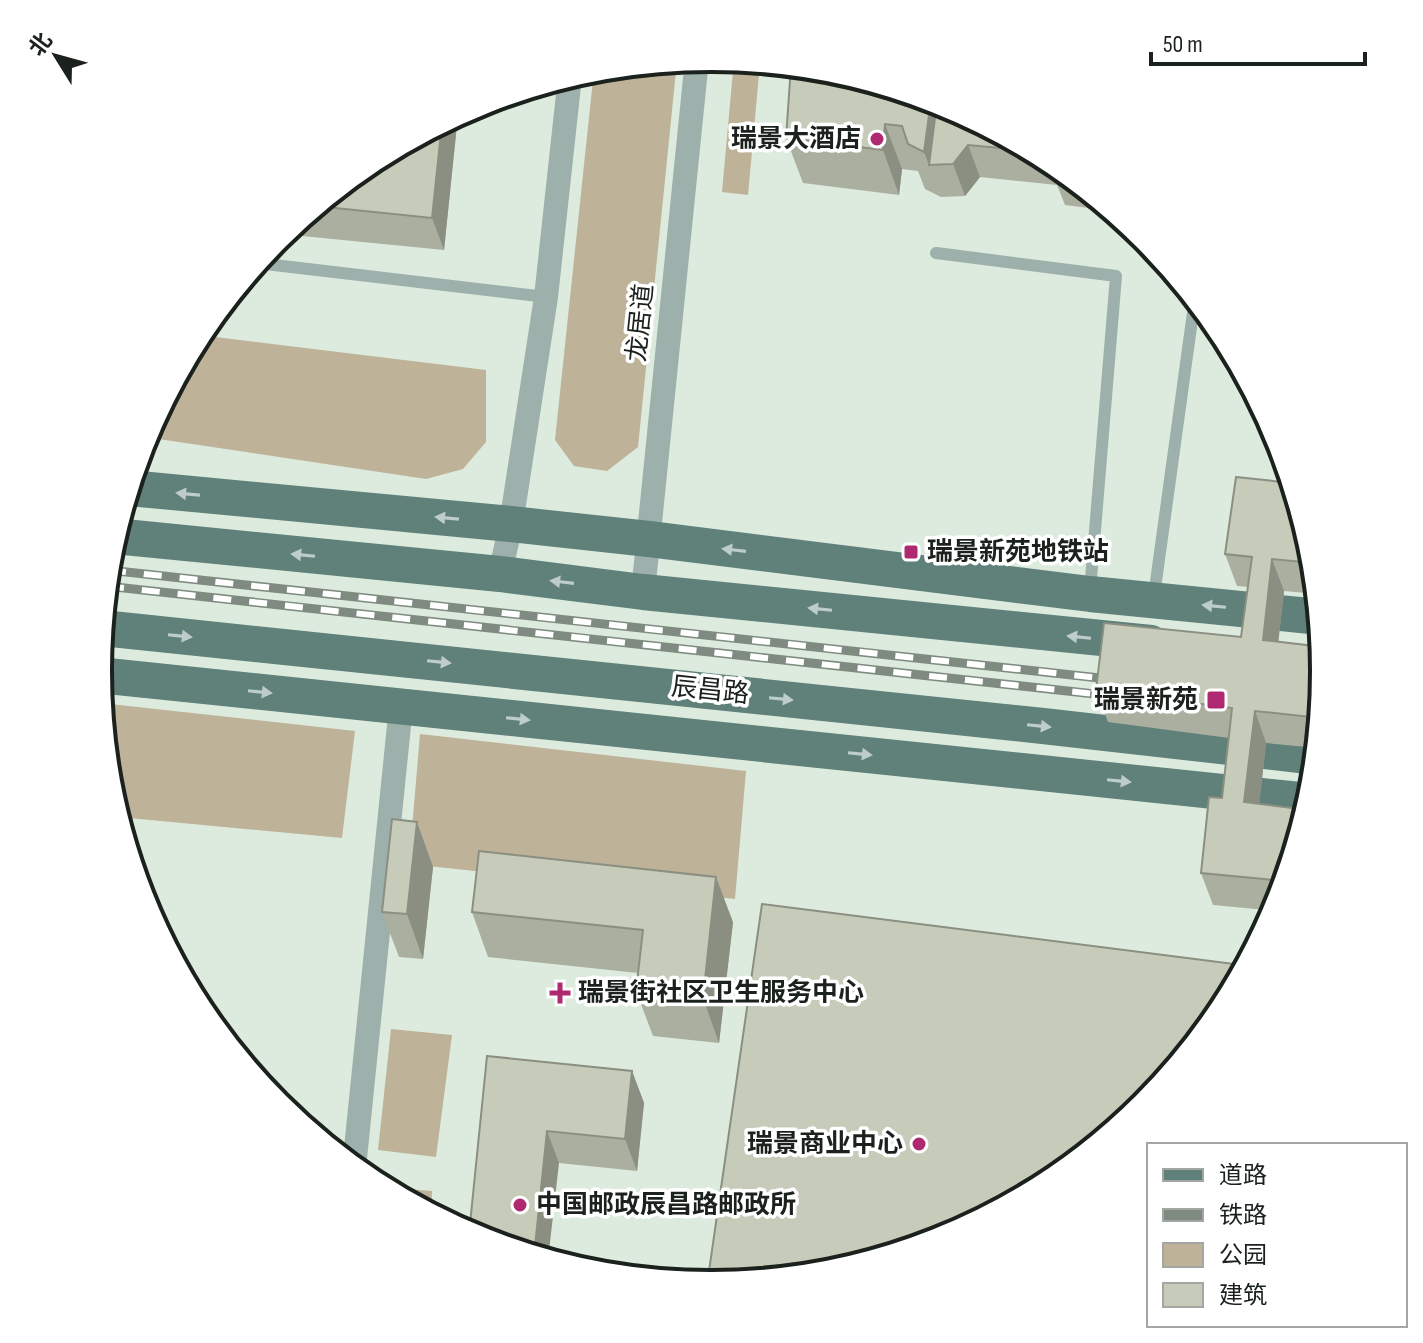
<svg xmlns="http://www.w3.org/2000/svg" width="1423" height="1343" font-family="'Sofia Sans Condensed','Noto Sans SC',sans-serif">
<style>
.green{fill:#beb299}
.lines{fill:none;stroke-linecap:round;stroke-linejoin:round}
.service{stroke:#9db0ab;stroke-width:12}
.minor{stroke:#9db0ab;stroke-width:24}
.primary{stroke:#5f817a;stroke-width:36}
.rail-casing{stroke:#7f8a80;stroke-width:9}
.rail{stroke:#fff;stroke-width:6;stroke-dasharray:18;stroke-linecap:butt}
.wall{fill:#abafa0}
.shaded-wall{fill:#8b8f82}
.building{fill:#c7ccba;stroke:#8b8f82;stroke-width:2}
.oneway{fill:#bfcdca}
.poi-dot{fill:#ae296f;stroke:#fff;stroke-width:3}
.labels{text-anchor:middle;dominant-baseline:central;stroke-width:7;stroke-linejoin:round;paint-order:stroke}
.poi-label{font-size:26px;font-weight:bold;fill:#1b211c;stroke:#fff;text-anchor:end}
.street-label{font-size:26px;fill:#1b211c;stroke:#fff}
.rim{fill:none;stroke:#1b211c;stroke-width:4}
</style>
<rect width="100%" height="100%" fill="#dcebdd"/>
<g class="green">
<polygon points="734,60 760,63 748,195 722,192"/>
<polygon points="677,61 638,447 607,471 574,466 555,440 594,70"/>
<polygon points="199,335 486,370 486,442 463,469 426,479 145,437"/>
<polygon points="101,703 355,731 342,838 118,817 110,791"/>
<polygon points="420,734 746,771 735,899 409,864"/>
<polygon points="391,1029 452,1035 436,1157 378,1150"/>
<polygon points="381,1187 432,1191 431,1214"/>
</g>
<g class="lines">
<g class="service">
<polyline points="936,253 1116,276 1090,591"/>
<polyline points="257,263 546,297"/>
<polyline points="1154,596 1195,298"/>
</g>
<g class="minor">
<polyline points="500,574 511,524 546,297 570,76"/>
<polyline points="643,592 697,59"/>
<polyline points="354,1168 401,706"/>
</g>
<g class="primary">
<polyline points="129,488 511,524 649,539 1090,594 1320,617"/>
<polyline points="114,536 500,574 643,592 1151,643"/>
<polyline points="102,628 1043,726 1317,757"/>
<polyline points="98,675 1310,801"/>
</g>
<g class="rail-casing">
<g id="rail">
<polyline points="108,570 1118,680"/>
<polyline points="106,586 1104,695"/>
</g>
</g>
<use href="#rail" class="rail"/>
</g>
<g class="wall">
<polygon points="947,105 1053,162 1113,211 1065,205 1057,185 980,177 965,196 941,197 925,189 918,171 902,169 899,195 803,183 786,138"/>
<polygon points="458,115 444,250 282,234 371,161"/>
<polygon points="1313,552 1317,594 1284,591 1278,642 1325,672 1317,748 1266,743 1259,804 1308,810 1276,911 1213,905 1201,873 1222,798 1229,738 1108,722 1096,690 1241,637 1248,587 1237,586 1225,554"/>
<polygon points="417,822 433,867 423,959 399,957 382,912"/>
<polygon points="472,912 733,922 719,1043 653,1036 636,991 638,973 488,957"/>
<polygon points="487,1056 632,1071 644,1103 637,1171 559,1163"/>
</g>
<g class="shaded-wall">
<polygon points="931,100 947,105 929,165 924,152"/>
<polygon points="458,115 444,250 432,218 442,123"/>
<polygon points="885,124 902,169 899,195 883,150"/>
<polygon points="968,145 980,177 965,196 953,164"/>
<polygon points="1272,559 1284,591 1275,672 1263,640"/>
<polygon points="1255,711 1266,743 1256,834 1244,802"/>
<polygon points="417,822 433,867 423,959 407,914"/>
<polygon points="716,877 733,922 719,1043 703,998"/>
<polygon points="196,982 208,1014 208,1020 201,1012 195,1001"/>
<polygon points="632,1071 644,1103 637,1171 625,1139"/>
<polygon points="547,1131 559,1163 548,1260 534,1256"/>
</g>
<g class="building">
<polygon points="791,66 832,70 931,100 924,152 908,144 902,126 885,124 883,150 786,138"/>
<polygon points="937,102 947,105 1034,151 968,145 953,164 929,165"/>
<polygon points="442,123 432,218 316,206 371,161"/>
<polygon points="1053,162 1069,175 1053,173"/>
<polygon points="1236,477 1292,483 1313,552 1314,563 1272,559 1263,640 1323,647 1325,672 1320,718 1255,711 1244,802 1308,810 1286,881 1201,873 1209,797 1222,798 1232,708 1096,690 1104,623 1241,637 1252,557 1225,554"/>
<polygon points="392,819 417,822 407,914 382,912"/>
<polygon points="479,851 716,877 703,998 636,991 643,930 472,912"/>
<polygon points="762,904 1234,964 1250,960 1221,1013 1145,1106 1052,1182 946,1238 831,1273 707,1285"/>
<polygon points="184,980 196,982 195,1001"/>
<polygon points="487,1056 632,1071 625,1139 547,1131 534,1256 476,1238 469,1234"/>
</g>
<defs><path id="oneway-solid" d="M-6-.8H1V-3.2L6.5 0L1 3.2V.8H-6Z" transform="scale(2)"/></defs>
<g class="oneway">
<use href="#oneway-solid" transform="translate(188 494) rotate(-175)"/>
<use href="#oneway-solid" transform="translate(447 518) rotate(-175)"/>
<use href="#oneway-solid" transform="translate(734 550) rotate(-173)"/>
<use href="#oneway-solid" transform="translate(303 555) rotate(-174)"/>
<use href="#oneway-solid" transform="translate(562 582) rotate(-173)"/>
<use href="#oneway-solid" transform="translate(1214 606) rotate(-174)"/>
<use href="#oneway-solid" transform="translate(820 609) rotate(-174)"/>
<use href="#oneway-solid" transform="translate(180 636) rotate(6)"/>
<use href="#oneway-solid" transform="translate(1079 637) rotate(-174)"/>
<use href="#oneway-solid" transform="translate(439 662) rotate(6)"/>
<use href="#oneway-solid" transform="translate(260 692) rotate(6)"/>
<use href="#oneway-solid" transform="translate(781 699) rotate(6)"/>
<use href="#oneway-solid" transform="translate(518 719) rotate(6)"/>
<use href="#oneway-solid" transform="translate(1039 726) rotate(6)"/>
<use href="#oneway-solid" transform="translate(860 754) rotate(6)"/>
<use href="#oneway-solid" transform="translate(1119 781) rotate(6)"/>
</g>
<g class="poi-dot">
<circle cx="877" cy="139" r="8"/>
<rect x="903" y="544" width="16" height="16" rx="4"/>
<rect x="1206" y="690" width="20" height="20" rx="4"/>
<path d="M556 981h8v8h8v8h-8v8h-8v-8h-8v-8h8z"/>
<circle cx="919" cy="1144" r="8"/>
<circle cx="520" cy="1205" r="8"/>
</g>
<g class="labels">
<g class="poi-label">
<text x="861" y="139">瑞景大酒店</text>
<text x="927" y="552" text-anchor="start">瑞景新苑地铁站</text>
<text x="1198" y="700">瑞景新苑</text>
<text x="578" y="993" text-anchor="start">瑞景街社区卫生服务中心</text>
<text x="903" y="1144">瑞景商业中心</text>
<text x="536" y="1205" text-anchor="start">中国邮政辰昌路邮政所</text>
</g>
<g class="street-label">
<text transform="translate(641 323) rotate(-84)">龙居道</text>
<text transform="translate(710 691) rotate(6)">辰昌路</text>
</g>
</g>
<path d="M0 0H1423V1343H0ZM112 671a599 599 0 1 1 1198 0a599 599 0 1 1-1198 0Z" fill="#fff" fill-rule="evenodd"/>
<path class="rim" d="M112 671a599 599 0 1 1 1198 0a599 599 0 1 1-1198 0Z"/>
<rect x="1147" y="1143" width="260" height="184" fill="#ffffff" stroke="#a4a6a4" stroke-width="2"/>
<rect x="1163" y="1169" width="40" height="12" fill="#5f817a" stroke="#a4a6a4" stroke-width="2"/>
<text x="1219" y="1183" font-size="24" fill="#1b211c">道路</text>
<rect x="1163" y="1209" width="40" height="12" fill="#7f8a80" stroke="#a4a6a4" stroke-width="2"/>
<text x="1219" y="1223" font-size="24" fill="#1b211c">铁路</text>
<rect x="1163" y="1243" width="40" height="24" fill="#beb299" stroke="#a4a6a4" stroke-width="2"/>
<text x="1219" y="1263" font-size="24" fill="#1b211c">公园</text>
<rect x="1163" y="1283" width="40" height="24" fill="#c7ccba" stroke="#a4a6a4" stroke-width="2"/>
<text x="1219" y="1303" font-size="24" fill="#1b211c">建筑</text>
<g transform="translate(56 56) rotate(307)" stroke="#ffffff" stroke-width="6" paint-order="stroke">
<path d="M0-6L14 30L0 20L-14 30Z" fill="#1b211c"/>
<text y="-12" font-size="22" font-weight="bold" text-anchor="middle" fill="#1b211c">北</text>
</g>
<path d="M1151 52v12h214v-12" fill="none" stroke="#1b211c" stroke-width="4"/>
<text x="1163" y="52" font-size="24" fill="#1b211c" stroke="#ffffff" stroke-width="6" paint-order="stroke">50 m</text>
</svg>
